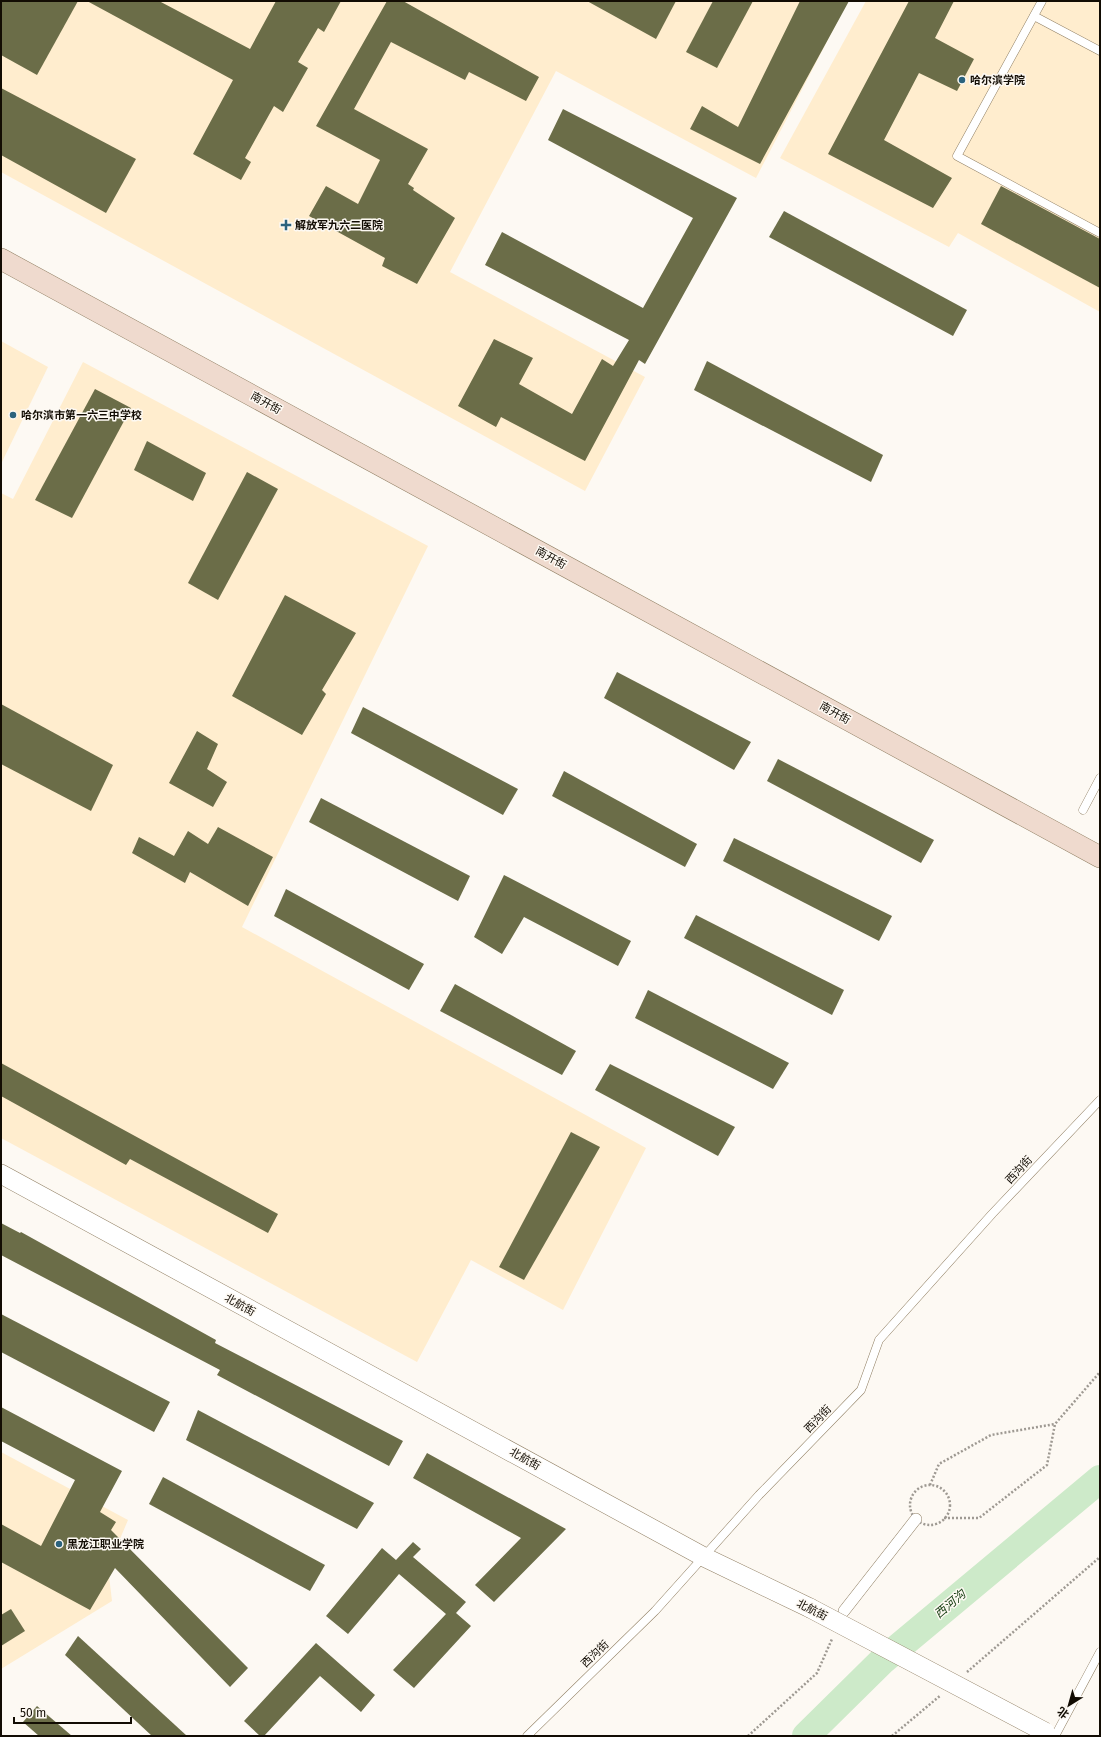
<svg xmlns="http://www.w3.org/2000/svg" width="1101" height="1737" font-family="'Fira Sans','Noto Sans SC',sans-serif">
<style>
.built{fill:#ffedce}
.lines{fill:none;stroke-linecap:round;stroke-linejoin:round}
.river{stroke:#cdeac9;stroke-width:28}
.building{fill:#6b6d48}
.service-casing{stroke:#907f63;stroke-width:9}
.pedestrian-casing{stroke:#907f63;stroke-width:12}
.tertiary-casing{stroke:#907f63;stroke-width:20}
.secondary-casing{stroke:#907f63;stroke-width:22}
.path{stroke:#9e9992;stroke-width:2.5;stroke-dasharray:2 2;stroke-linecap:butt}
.service{stroke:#fff;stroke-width:8}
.pedestrian{stroke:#fff;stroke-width:11}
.tertiary{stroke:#fff;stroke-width:19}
.secondary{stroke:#efdace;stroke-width:21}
.tertiary-bridge-casing{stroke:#907f63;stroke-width:20;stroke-linecap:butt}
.tertiary-bridge{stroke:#fff;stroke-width:19}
.poi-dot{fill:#2b627d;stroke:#fdf9f3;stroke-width:1.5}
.labels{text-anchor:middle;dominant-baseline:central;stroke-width:3;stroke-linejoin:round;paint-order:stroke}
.poi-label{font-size:11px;font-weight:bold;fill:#120c03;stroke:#fdf9f3;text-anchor:start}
.street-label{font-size:11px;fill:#120c03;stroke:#fdf9f3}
.water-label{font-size:12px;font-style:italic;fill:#0f380b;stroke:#fdf9f3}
</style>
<rect width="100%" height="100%" fill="#fdf9f3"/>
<g class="built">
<polygon points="1,1 848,1 756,178 556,71 450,272 645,377 585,491 1,172"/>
<polygon points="866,1 1100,1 1100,312 958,233 949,247 780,158"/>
<polygon points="1,341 48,367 1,464"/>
<polygon points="83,362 428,546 242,927 646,1148 563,1310 471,1260 417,1362 1,1138 1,493 13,499"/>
<polygon points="1,1452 128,1520 108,1567 112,1601 1,1669"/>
</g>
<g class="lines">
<polyline class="river" points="806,1736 882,1661 1100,1479"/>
</g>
<g class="building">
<polygon points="1,1 78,1 37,75 1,55"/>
<polygon points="87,1 159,1 250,49 276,1 341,1 324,32 318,28 298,62 308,68 283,112 274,106 245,158 251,162 241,180 193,154 233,80"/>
<polygon points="387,1 403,1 539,77 526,101 469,72 465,80 391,42 354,109 428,149 408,184 414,188 413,190 455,218 417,284 382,266 385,258 309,216 326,186 358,204 380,160 316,126"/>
<polygon points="587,1 676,1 656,39"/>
<polygon points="713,1 753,1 717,68 686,52"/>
<polygon points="800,1 849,1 760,164 690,129 702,106 738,127"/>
<polygon points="909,1 954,1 935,38 974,59 957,91 919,73 884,140 952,178 933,208 828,154"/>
<polygon points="1,88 136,159 106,213 1,155"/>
<polygon points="563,109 737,198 645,364 639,360 585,461 501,417 496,427 458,406 494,339 533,358 519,384 572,414 602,359 613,366 629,340 485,265 502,232 643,308 693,218 548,140"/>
<polygon points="1001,186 1100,239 1100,288 981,224"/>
<polygon points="784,211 967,310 953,336 769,237"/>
<polygon points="707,361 883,455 871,482 694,390"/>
<polygon points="95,389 131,408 72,518 35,500"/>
<polygon points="147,441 206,473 193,501 134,470"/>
<polygon points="247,472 278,489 218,600 188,583"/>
<polygon points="285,595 356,633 322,690 326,694 302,735 232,696"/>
<polygon points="617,672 751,742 734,770 604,698"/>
<polygon points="1,704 113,765 91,811 1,764"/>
<polygon points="363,707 518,789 503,815 351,733"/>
<polygon points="197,731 218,744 207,769 227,782 213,807 169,783"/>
<polygon points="778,759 934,840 921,863 767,781"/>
<polygon points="564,771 697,844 685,867 552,796"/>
<polygon points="321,798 470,876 458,901 309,822"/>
<polygon points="218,827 273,857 248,906 190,872 185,883 132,853 139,837 174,856 188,831 208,844"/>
<polygon points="734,838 892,916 879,941 723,861"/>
<polygon points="504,875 631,941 618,966 524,917 502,954 474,937"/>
<polygon points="286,889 424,964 409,990 274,916"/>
<polygon points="696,915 844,990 832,1015 684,938"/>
<polygon points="455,984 576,1051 562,1075 440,1011"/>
<polygon points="648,990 789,1063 773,1089 635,1018"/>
<polygon points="1,1063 278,1214 268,1233 130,1159 126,1165 1,1096"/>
<polygon points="610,1064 735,1127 718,1156 595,1090"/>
<polygon points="571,1132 600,1147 524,1280 499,1267"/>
<polygon points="1,1223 20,1233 21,1232 216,1340 215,1343 403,1441 389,1466 217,1375 220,1370 1,1255"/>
<polygon points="1,1314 170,1402 154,1432 1,1352"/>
<polygon points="1,1407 122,1471 100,1512 116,1522 111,1530 248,1668 230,1687 115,1568 90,1610 1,1562 1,1524 41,1546 75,1480 1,1441"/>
<polygon points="198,1410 374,1503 357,1529 186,1440"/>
<polygon points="427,1453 566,1529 494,1602 475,1585 521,1538 413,1478"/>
<polygon points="163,1477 325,1565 310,1591 149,1504"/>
<polygon points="413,1542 421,1549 413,1557 466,1602 456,1613 471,1626 414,1688 393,1670 446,1614 399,1574 348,1634 326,1616 382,1548 396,1560"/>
<polygon points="11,1609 25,1631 1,1646 1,1615"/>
<polygon points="78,1636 187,1736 152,1736 65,1655"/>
<polygon points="316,1643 375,1695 361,1712 320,1676 264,1736 260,1736 244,1721"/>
<polygon points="37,1706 72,1736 39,1736 23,1722"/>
</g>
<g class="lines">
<g class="service-casing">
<g id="service">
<polyline points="1042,1 957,156 1100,233"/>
<polyline points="1034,16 1100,51"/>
<polyline points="1083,810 1100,778"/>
<polyline points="527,1736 655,1611 759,1495 861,1390 879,1340 992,1214 1100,1100"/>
<polyline points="1055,1736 1100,1652"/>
</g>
</g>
<g class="pedestrian-casing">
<polyline id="pedestrian" points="844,1611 916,1519"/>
</g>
<g class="tertiary-casing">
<polyline id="tertiary" points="1,1174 704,1557 810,1608"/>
</g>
<g class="secondary-casing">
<polyline id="secondary" points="1,259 1100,857"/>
</g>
<g class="path">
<polyline points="930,1485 939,1464 991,1435 1055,1424"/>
<circle cx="930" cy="1505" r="20"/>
<polyline points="944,1518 979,1518 1047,1465 1055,1424 1100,1372"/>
<polyline points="967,1672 1100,1557"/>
<polyline points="748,1736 817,1673 832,1639"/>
<polyline points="892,1736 941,1695"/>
</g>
<use href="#service" class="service"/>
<use href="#pedestrian" class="pedestrian"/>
<use href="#tertiary" class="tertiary"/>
<use href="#secondary" class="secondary"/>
<g class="tertiary-bridge-casing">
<polyline id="tertiary-bridge" points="810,1608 1045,1732"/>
</g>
<use href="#tertiary-bridge" class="tertiary-bridge"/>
</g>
<g class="poi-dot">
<circle cx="962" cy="80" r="4"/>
<path d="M284 219h4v4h4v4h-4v4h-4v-4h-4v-4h4z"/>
<circle cx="13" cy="415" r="4"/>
<circle cx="59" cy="1544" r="4"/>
</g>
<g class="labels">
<g class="poi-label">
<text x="970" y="80">哈尔滨学院</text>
<text x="295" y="225">解放军九六二医院</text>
<text x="21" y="415">哈尔滨市第一六三中学校</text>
<text x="67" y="1544">黑龙江职业学院</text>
</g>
<g class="street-label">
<text transform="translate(266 403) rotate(29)">南开街</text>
<text transform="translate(551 558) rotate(29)">南开街</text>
<text transform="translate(835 713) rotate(29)">南开街</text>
<text transform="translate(1019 1170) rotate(-47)">西沟街</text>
<text transform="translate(240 1305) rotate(29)">北航街</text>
<text transform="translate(818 1419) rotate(-46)">西沟街</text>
<text transform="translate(525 1459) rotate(29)">北航街</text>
<text transform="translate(812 1610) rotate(27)">北航街</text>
<text transform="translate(595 1654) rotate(-44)">西沟街</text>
</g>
<g class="water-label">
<text transform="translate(950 1604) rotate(-40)">西河沟</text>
</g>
</g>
<rect width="1101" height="1737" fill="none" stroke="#120c03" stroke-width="4"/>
<g transform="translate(1069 1705) rotate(217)" stroke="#fdf9f3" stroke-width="3" paint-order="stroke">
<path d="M0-3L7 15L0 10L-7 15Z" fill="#120c03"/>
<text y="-6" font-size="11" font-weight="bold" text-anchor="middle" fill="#120c03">北</text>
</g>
<path d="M14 1717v6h117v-6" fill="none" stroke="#120c03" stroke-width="2"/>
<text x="20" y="1717" font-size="12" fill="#120c03" stroke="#fdf9f3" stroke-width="3" paint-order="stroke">50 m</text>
</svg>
